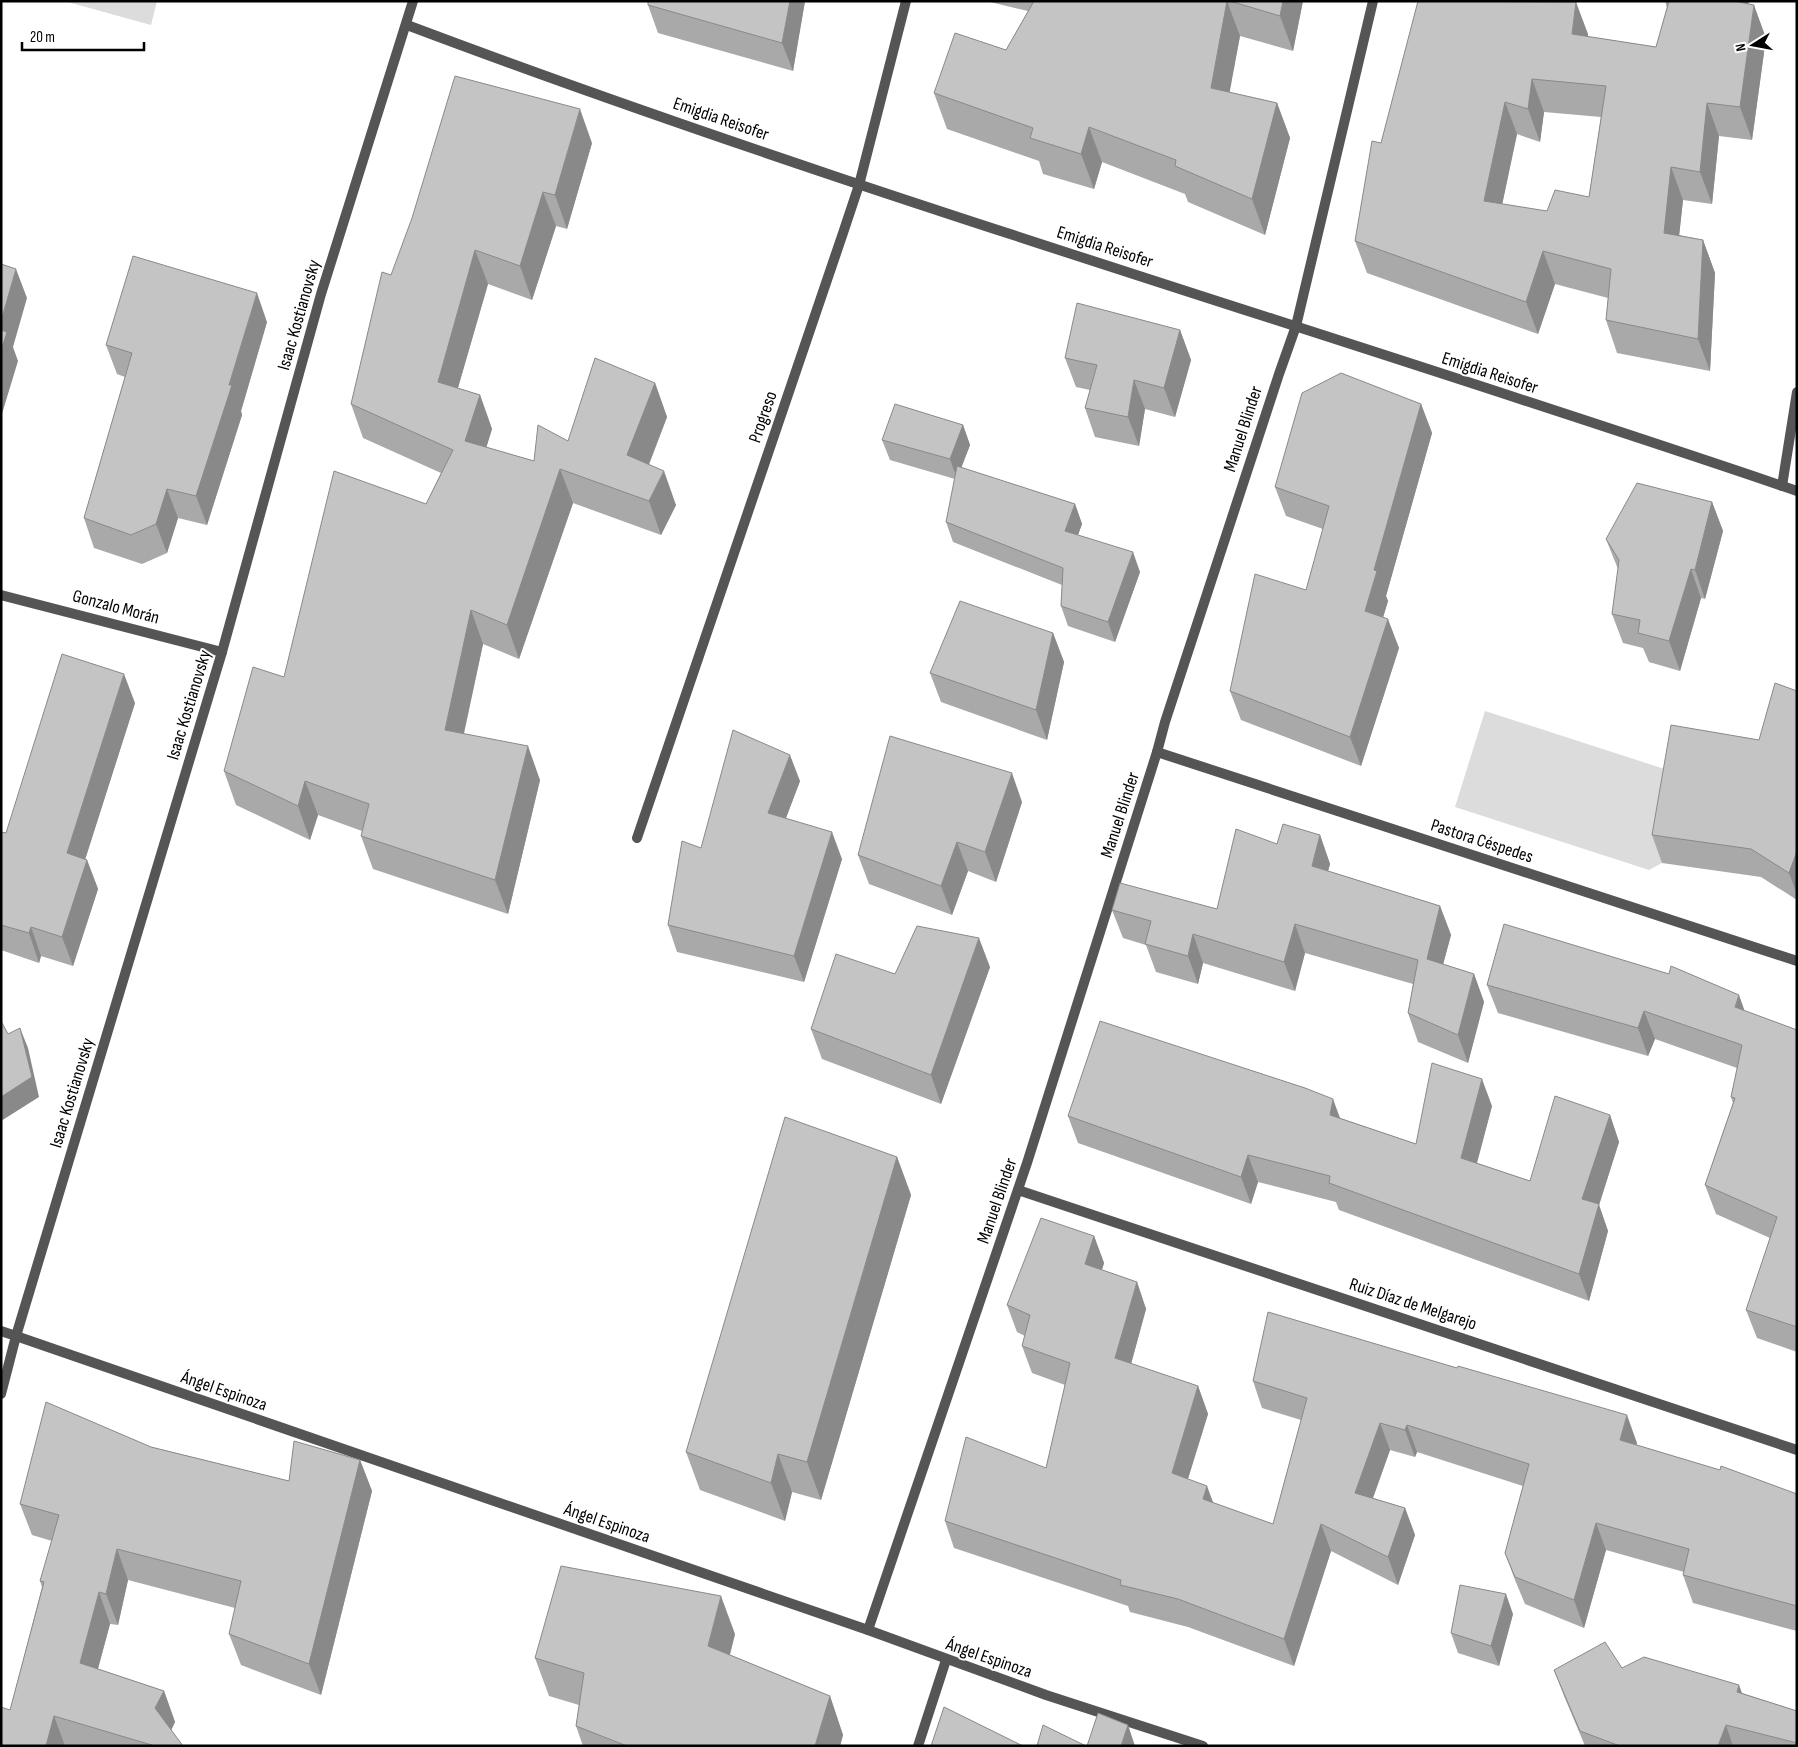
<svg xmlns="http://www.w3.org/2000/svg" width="1798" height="1747" font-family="'Sofia Sans Condensed',sans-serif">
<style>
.green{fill:#dcdcdc}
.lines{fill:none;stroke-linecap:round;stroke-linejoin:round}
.minor{stroke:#555;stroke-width:10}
.tertiary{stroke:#555;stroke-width:10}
.wall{fill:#a9a9a9;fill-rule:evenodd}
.shaded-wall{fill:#898989}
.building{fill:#c4c4c4;stroke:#898989;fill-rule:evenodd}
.labels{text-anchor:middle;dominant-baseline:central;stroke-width:4;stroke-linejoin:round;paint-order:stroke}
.street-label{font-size:18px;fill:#000;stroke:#fff}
</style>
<rect width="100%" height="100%" fill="#fff"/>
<g class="green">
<polygon points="64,1 157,1 151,25"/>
<polygon points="1485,711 1680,774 1662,863 1649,870 1455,807"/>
</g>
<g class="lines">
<g class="minor">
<path d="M407,25C864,197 1334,333 1797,491"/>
<polyline points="1782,486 1797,392"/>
<polyline points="1,595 222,652"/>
<polyline points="1157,752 1797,961"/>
<polyline points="637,838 843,233 859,185 906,1"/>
<polyline points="1018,1190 1797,1450"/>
<polyline points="1,1331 16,1336"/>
<polyline points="868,1630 1027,1163 1157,752 1165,722 1279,374 1296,326 1373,1"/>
<polyline points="918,1746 946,1660"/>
</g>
<g class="tertiary">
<polyline points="16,1336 868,1630 1046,1695 1203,1746"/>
<polyline points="1,1394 16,1336 222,652 321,294 413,1"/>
</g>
</g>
<g class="wall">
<polygon points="648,1 805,1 793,71 658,33 648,5"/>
<polygon points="990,1 1303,1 1293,51 1240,36 1229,92 1277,103 1290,138 1265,235 1188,202 1185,194 1102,162 1094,189 1043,174 1039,161 947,129 934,93 1006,50 1028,11 990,2"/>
<path d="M1665,1H1749L1748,4L1766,38L1752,140L1719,136L1712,204L1683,200L1679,235L1703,240L1715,273L1710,371L1617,353L1606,320L1608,298L1555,284L1538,334L1367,273L1355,241L1381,143L1588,34V37L1656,47L1667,8ZM1544,112L1601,117L1589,197L1547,211L1502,204L1517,134L1540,142Z"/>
<polygon points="592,143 567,229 556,226 532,300 488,284 458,388 480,395 492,429 486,447 534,461 568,441 655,383 667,417 649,465 676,505 661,535 573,503 519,659 483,644 464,734 540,780 508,914 373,869 361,836 362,831 318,815 310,840 236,805 224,771 284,677 426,504 441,473 363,438 351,404 391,275"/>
<polygon points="267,322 241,411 242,415 207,525 178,518 167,553 142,564 94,548 84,518 125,377 117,374 106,345"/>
<polygon points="1180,330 1191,360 1175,417 1145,409 1139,446 1095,437 1085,408 1090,390 1076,387 1065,358"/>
<polygon points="1421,404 1432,433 1386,596 1388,601 1383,617 1399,648 1361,766 1241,720 1230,691 1306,590 1323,529 1286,516 1275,487"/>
<polygon points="963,425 970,445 961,468 1075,504 1082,524 1078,535 1140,572 1115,642 1068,626 1061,606 1062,585 953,542 946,522 955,479 890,460 882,440"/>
<polygon points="1712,502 1723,531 1705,599 1701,598 1680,671 1649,662 1643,648 1623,643 1612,614 1618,569 1606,539"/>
<polygon points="1053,633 1064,662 1047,740 941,702 930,673"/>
<polygon points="1797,691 1797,900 1761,877 1662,863 1652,835 1759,740"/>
<polygon points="135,703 85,859 87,860 98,889 73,966 41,956 39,963 1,950 1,832 6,833"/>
<polygon points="800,781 786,818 842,859 804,982 677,952 668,925 701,848"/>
<polygon points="1022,802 996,882 968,871 952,915 869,884 858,855"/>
<polygon points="1320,835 1330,864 1328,871 1440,906 1451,935 1443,964 1474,974 1484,1002 1468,1063 1418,1042 1408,1013 1413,984 1305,953 1295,991 1203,963 1198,984 1156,972 1146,945 1123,938 1112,910 1217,909 1277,844"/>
<polygon points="990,967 941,1104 822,1059 811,1029 895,974"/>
<polygon points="1487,985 1745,1011 1797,1030 1797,1352 1757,1338 1746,1310 1770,1238 1716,1214 1705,1185 1733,1103 1731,1097 1737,1068 1655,1039 1648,1056 1498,1013"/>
<polygon points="1492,1106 1477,1163 1530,1181 1610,1115 1619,1142 1599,1205 1608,1231 1589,1301 1339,1210 1336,1202 1258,1182 1251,1204 1078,1143 1068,1116 1340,1118 1416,1144"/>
<polygon points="897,1157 911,1195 821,1500 792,1492 785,1521 700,1490 686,1452"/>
<polygon points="1094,1236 1104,1263 1102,1270 1137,1282 1146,1309 1131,1364 1198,1386 1208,1414 1188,1479 1214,1503 1273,1524 1301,1420 1262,1408 1253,1381 1637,1443 1636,1445 1797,1494 1797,1631 1693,1603 1683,1575 1684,1572 1606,1550 1584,1628 1525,1604 1515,1580 1505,1553 1523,1486 1417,1452 1415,1457 1390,1450 1373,1498 1405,1508 1415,1535 1398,1585 1331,1551 1294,1666 1188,1627 1130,1612 1128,1606 954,1548 945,1521 1046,1468 1065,1385 1032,1373 1022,1346 1025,1336 1017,1332 1007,1305"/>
<polygon points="151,1447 289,1481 360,1460 372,1491 321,1695 241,1665 229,1634 235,1608 128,1580 118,1625 110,1624 98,1669 164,1691 175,1722 171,1730 183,1746 1,1746 42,1587 40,1581 52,1541 32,1535 20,1504"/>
<polygon points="1513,1614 1499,1666 1458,1653 1451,1633"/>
<polygon points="735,1634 730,1655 830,1696 843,1735 840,1746 583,1746 576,1726 579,1705 549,1696 535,1658"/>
<polygon points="1622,1668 1742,1693 1797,1711 1797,1746 1585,1746 1564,1696 1554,1670"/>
</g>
<g class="shaded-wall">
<polygon points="790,1 805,1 793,71 782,43"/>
<polygon points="1227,1 1240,36 1224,123 1211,88"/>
<polygon points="1283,1 1303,1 1293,51 1280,16"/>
<polygon points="1730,1 1749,1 1742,33"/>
<polygon points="1576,2 1588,34 1584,67 1572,34"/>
<polygon points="1754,5 1766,38 1752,140 1740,107"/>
<polygon points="1532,79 1544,112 1540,142 1528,109"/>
<polygon points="1505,102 1517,134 1496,234 1484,201"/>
<polygon points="1277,103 1290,138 1265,235 1252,199"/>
<polygon points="1707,103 1719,136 1712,204 1700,172"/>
<polygon points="580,109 592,143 567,229 555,195"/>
<polygon points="1089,127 1102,162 1094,189 1081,154"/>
<polygon points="1671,167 1683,200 1676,265 1664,233"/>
<polygon points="543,192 556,226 532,300 520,266"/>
<polygon points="1703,240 1715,273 1710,371 1698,339"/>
<polygon points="475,250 488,284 450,415 438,382"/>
<polygon points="1543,251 1555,284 1538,334 1526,302"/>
<polygon points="16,269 27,298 13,347 18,361 1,417 1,321"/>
<polygon points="257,293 267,322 241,411 242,415 207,525 196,496"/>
<polygon points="1180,330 1191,360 1175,417 1164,388"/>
<polygon points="1134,380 1145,409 1139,446 1128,417"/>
<polygon points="655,383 667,417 639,489 627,455"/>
<polygon points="480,395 492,429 478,475 465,441"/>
<polygon points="1421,404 1432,433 1386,596 1388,601 1376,641 1365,611 1374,570"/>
<polygon points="963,425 970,445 957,479 950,459"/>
<polygon points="560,469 573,503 519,659 507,625"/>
<polygon points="664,471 676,505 661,535 649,501"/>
<polygon points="167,489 178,518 167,553 156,524"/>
<polygon points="1712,502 1723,531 1705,599 1695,570"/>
<polygon points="1075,504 1082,524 1072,551 1065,531"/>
<polygon points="1133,552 1140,572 1115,642 1108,622"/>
<polygon points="1691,569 1701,598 1680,671 1669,641"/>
<polygon points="471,610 483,644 457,764 445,730"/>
<polygon points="1388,619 1399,648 1361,766 1350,737"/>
<polygon points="1053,633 1064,662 1047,740 1036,710"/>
<polygon points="124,674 135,703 78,882 67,853"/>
<polygon points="528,746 540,780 508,914 495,880"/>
<polygon points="790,755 800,781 778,839 768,813"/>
<polygon points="1012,773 1022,802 996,882 985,852"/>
<polygon points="305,781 318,815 310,840 298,806"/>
<polygon points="832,832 842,859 804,982 794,956"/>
<polygon points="1320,835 1330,864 1322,894 1312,866"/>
<polygon points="957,842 968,871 952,915 941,886"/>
<polygon points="1797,851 1797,894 1789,873"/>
<polygon points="87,860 98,889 73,966 62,937"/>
<polygon points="1440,906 1451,935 1437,987 1427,959"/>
<polygon points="1295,924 1305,953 1295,991 1284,962"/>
<polygon points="31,927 41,956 39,963 29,933"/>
<polygon points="1193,934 1203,963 1198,984 1188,956"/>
<polygon points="979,938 990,967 941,1104 931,1075"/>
<polygon points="1474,974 1484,1002 1468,1063 1458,1035"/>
<polygon points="1739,995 1749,1023 1735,1007"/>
<polygon points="1644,1011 1655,1039 1648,1056 1638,1028"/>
<polygon points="20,1028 28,1048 39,1097 1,1121 1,1097"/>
<polygon points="1482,1079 1492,1106 1471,1185 1461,1158"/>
<polygon points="1333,1099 1343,1126 1330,1115"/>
<polygon points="1610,1115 1619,1142 1599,1205 1608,1231 1589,1301 1579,1274 1582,1199"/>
<polygon points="1248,1155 1258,1182 1251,1204 1241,1177"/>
<polygon points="897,1157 911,1195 821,1500 807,1462"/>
<polygon points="1094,1236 1104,1263 1095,1292 1085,1264"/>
<polygon points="1137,1282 1146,1309 1125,1386 1115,1358"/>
<polygon points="1198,1386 1208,1414 1181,1501 1172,1473"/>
<polygon points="1627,1415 1637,1443 1630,1467 1620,1440"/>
<polygon points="1380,1423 1390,1450 1365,1520 1355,1493"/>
<polygon points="1407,1425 1417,1452 1415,1457 1405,1430"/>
<polygon points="778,1454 792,1492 785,1521 771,1483"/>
<polygon points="360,1460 372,1491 321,1695 309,1664"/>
<polygon points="1207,1486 1217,1513 1203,1499"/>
<polygon points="1405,1508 1415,1535 1398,1585 1388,1557"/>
<polygon points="1596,1523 1606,1550 1584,1628 1574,1600"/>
<polygon points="1321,1524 1331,1551 1294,1666 1284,1639"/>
<polygon points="117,1549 128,1580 118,1625 106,1594"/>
<polygon points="99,1592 110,1624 91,1694 80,1663"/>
<polygon points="1506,1594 1513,1614 1499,1666 1491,1646"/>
<polygon points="721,1596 735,1634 722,1684 708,1646"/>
<polygon points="1739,1685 1749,1712 1737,1692"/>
<polygon points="164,1691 175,1722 167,1739 155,1708"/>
<polygon points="830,1696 843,1735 840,1746 815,1746"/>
<polygon points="54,1716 65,1746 46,1746"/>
<polygon points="1128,1725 1135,1746 1121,1746"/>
<polygon points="1726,1725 1733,1746 1718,1746"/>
</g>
<g class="building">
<polygon points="648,1 790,1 782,43 648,5"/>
<polygon points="1034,1 1227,1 1211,88 1277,103 1252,199 1175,166 1176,160 1089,127 1081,154 1030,138 1033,128 934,93 955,33 1006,50"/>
<polygon points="1230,1 1283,1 1280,16"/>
<path d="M1418,1L1576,2L1572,34L1656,47L1669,1H1734L1754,5L1740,107L1707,103L1700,172L1671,167L1664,233L1703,240L1698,339L1606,320L1611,269L1543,251L1526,302L1355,241L1372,141L1381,143ZM1532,79L1606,86L1589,197L1555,190L1547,211L1484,201L1505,102L1528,109Z"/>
<polygon points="455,76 580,109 555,195 543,192 520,266 475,250 438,382 480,395 465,441 534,461 538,425 568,441 595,358 655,383 627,455 664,471 649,501 560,469 507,625 471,610 445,730 528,746 495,880 361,836 369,804 305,781 298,806 224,771 253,667 284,677 334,471 426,504 453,450 351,404 382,272 391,275 412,218"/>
<polygon points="133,256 257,293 229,385 232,385 196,496 167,489 156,524 131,535 84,518 132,353 106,345"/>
<polygon points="1,264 16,269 1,321"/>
<polygon points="1077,303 1180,330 1164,388 1134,380 1128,417 1085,408 1097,365 1065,358"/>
<polygon points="1,330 7,332 1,351"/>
<polygon points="1341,373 1421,404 1374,570 1377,571 1365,611 1388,619 1350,737 1230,691 1255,574 1306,590 1329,506 1275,487 1302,393"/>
<polygon points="895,404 963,425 950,459 882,440"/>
<polygon points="957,466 1075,504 1065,531 1133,552 1108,622 1061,606 1063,568 946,522"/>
<polygon points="1637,483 1712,502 1695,570 1691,569 1669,641 1638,633 1640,620 1612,614 1619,560 1606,539"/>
<polygon points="960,601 1053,633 1036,710 930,673"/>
<polygon points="62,654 124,674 67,853 87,860 62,937 31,927 29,933 1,925 1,832 6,833"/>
<polygon points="1775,683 1797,691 1797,851 1789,873 1751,849 1652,835 1671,725 1759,740"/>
<polygon points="733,730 790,755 768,813 832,832 794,956 668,925 682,841 701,848"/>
<polygon points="890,736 1012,773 985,852 957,842 941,886 858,855"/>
<polygon points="1283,824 1320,835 1312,866 1440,906 1427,959 1474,974 1458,1035 1408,1013 1418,960 1295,924 1284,962 1193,934 1188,956 1145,944 1151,921 1112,910 1120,883 1217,909 1236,829 1277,844"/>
<polygon points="1504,924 1669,974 1671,966 1739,995 1735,1007 1797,1030 1797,1327 1746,1310 1777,1217 1705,1185 1735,1098 1731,1097 1742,1045 1644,1011 1638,1028 1487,985"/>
<polygon points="917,926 979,938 931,1075 811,1029 836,954 895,974"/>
<polygon points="1,1021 8,1034 20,1028 32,1077 1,1097"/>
<polygon points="1100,1021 1305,1088 1333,1099 1330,1115 1416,1144 1432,1063 1482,1079 1461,1158 1530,1181 1555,1096 1610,1115 1582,1199 1599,1204 1579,1274 1329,1183 1330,1176 1248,1155 1241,1177 1068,1116"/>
<polygon points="785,1117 897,1157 807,1462 778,1454 771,1483 686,1452"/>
<polygon points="1041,1218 1094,1236 1085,1264 1137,1282 1115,1358 1198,1386 1172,1473 1207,1486 1203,1499 1273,1524 1307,1398 1253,1381 1268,1312 1457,1368 1458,1366 1627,1415 1620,1440 1720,1470 1721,1466 1797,1494 1797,1606 1683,1575 1689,1549 1596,1523 1574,1600 1515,1577 1505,1553 1529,1464 1407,1425 1405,1430 1380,1423 1355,1493 1405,1508 1388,1557 1321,1524 1284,1639 1178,1599 1120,1585 1121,1580 945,1521 966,1437 1046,1468 1070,1363 1022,1346 1030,1315 1007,1305"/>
<polygon points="46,1402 151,1447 289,1481 294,1441 360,1460 309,1664 229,1634 241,1581 117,1549 106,1594 99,1592 80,1663 164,1691 155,1708 183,1746 155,1746 54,1716 46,1746 1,1746 1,1707 10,1710 44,1582 40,1581 59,1515 20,1504"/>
<polygon points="561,1566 721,1596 708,1646 830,1696 815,1746 627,1746 576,1726 584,1673 535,1658"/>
<polygon points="1460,1585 1506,1594 1491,1646 1451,1633"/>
<polygon points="1605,1642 1622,1668 1644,1657 1739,1685 1737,1692 1797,1711 1797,1743 1726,1725 1718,1746 1620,1746 1580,1731 1554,1670"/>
<polygon points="944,1707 1023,1746 931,1746"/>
<polygon points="1098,1713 1128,1725 1121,1746 1087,1746"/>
<polygon points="1043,1725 1086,1746 1037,1746"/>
</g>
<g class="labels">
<g class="street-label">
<text transform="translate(721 119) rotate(19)">Emigdia Reisofer</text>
<text transform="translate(1105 247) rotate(18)">Emigdia Reisofer</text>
<text transform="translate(299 315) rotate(-74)">Isaac Kostianovsky</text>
<text transform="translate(1490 373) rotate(18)">Emigdia Reisofer</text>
<text transform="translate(763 417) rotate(-71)">Progreso</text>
<text transform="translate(1243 429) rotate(-72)">Manuel Blinder</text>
<text transform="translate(116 607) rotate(15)">Gonzalo Morán</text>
<text transform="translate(189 705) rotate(-73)">Isaac Kostianovsky</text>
<text transform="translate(1120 815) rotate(-72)">Manuel Blinder</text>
<text transform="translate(1482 841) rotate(18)">Pastora Céspedes</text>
<text transform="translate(72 1093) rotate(-73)">Isaac Kostianovsky</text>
<text transform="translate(997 1201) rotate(-71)">Manuel Blinder</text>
<text transform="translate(1413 1304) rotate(18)">Ruiz Díaz de Melgarejo</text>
<text transform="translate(224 1391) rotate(19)">Ángel Espinoza</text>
<text transform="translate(607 1523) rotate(19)">Ángel Espinoza</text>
<text transform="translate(989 1658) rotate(19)">Ángel Espinoza</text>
</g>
</g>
<rect width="1798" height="1747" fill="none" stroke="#000000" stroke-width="5"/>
<g transform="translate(1753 45) rotate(259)" stroke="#ffffff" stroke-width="4" paint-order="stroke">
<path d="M0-4L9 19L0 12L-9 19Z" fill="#000000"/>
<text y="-8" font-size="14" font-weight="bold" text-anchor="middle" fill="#000000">N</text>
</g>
<path d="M22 42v8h122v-8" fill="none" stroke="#000000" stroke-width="2.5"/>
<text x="30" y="42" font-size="15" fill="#000000" stroke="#ffffff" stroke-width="4" paint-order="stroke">20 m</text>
</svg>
